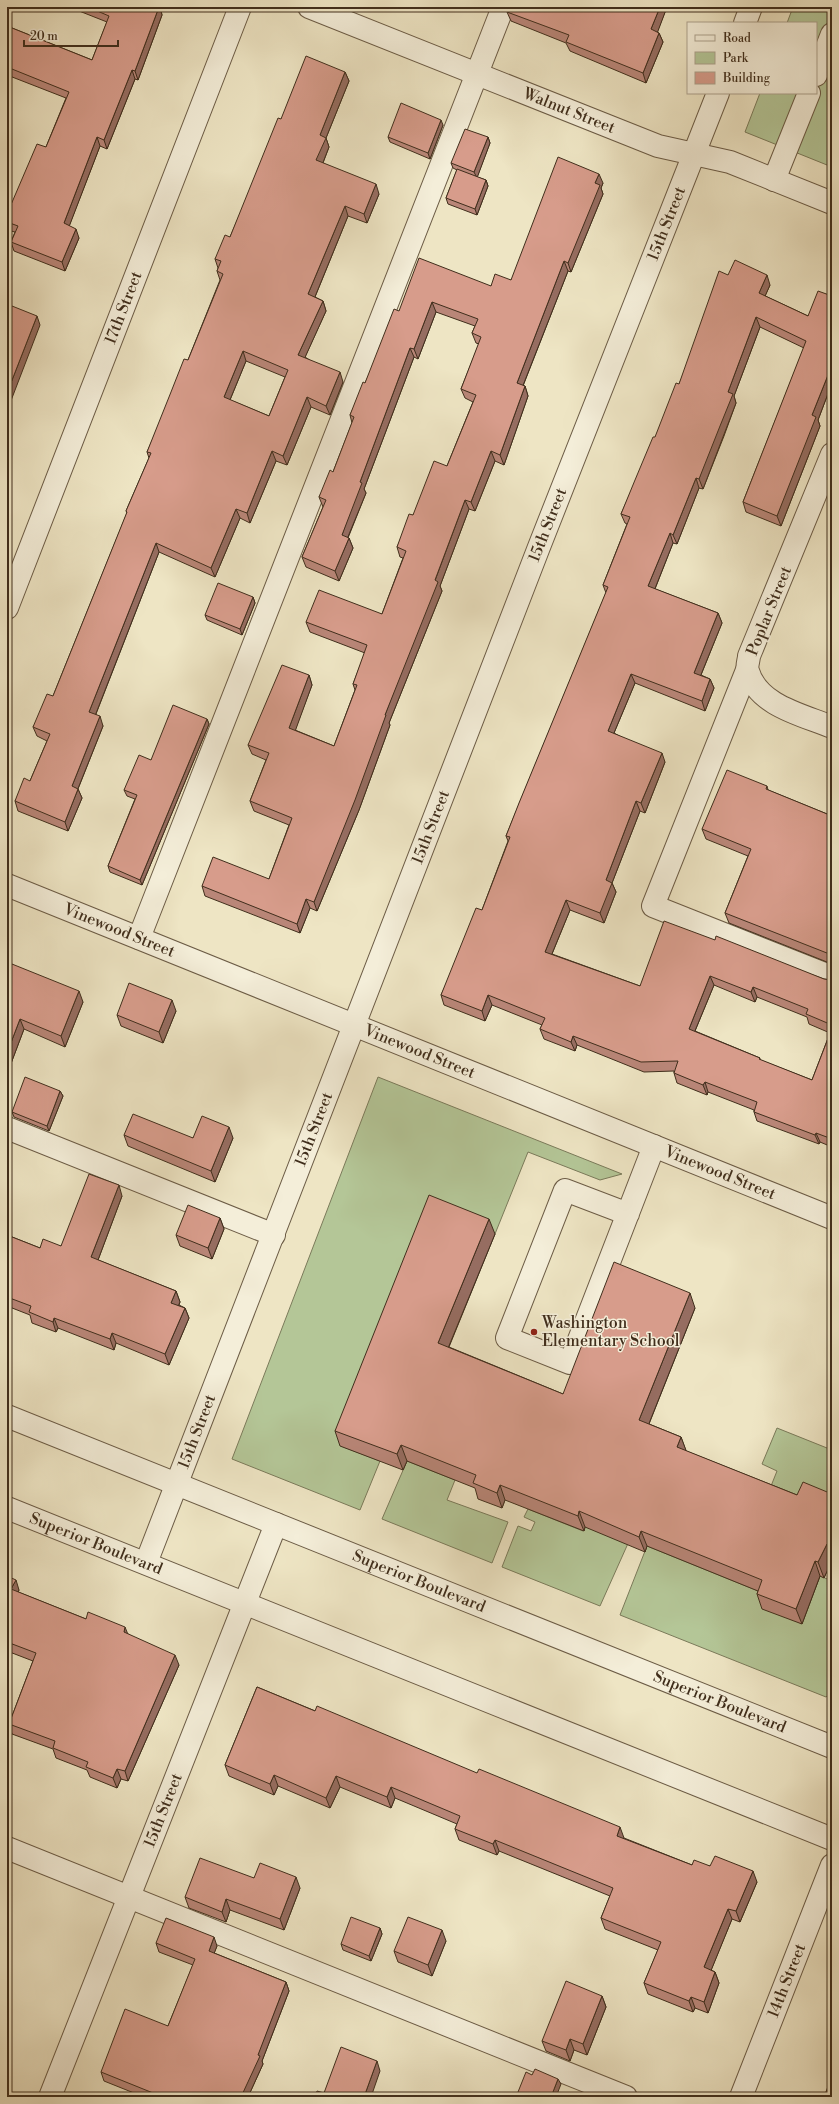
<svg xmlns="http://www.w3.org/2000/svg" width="839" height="2104" font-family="'Libre Bodoni',serif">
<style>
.green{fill:#b4c697;stroke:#7a7a5a}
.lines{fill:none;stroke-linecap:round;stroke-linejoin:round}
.minor-casing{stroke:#6c5c46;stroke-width:24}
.minor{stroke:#f4eed9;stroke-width:22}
.wall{fill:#b98678;stroke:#402e1c;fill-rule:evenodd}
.shaded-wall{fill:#966d61;stroke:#402e1c}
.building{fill:#d79c8b;stroke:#402e1c;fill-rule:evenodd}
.poi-dot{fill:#8f2418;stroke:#f4eed9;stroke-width:1.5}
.labels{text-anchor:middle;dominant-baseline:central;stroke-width:3;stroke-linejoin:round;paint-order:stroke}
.street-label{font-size:16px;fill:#402e1c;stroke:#f4eed9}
.poi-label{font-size:16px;fill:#402e1c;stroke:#f4eed9;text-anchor:start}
</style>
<rect width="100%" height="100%" fill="#eee5c4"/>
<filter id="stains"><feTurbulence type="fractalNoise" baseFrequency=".005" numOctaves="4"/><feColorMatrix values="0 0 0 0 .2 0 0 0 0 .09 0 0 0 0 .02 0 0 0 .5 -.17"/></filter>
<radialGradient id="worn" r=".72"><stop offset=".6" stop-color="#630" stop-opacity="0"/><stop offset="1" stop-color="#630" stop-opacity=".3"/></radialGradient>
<g class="green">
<polygon points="793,7 832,7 832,167 745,132 760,93 816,93 816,23 787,23"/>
<polygon points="378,1077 622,1174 600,1180 528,1152 495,1234 435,1211 341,1446 380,1461 360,1510 232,1459"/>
<polygon points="777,1428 832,1450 832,1507 767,1496 777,1471 762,1464"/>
<polygon points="407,1461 455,1480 447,1500 508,1522 492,1563 382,1519"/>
<polygon points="528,1509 583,1531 587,1521 630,1539 600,1606 502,1567 518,1526 531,1531 535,1522 524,1517"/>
<polygon points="647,1546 768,1595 801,1624 820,1576 832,1581 832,1693 826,1697 620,1615"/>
</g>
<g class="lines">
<g class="minor-casing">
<g id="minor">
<path id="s1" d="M309,7L658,146L730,162L832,203"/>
<polyline points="745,23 751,7"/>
<polyline points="816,75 832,34"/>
<polyline points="774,180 809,93"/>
<path d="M832,454L749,656C749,660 746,667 748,671C758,706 803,715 832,727"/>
<path id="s2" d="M7,608L240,7"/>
<polyline points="747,670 653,906 832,977"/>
<path id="s3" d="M7,885L832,1218"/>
<polyline points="139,938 503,7"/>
<polyline points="7,1128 274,1235"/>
<polyline points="628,1214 565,1190 507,1338 570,1363 654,1146"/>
<path id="s4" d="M7,1416L832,1747"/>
<path id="s5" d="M7,1508L832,1839"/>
<path id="s6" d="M146,1563L539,547L718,93"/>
<polyline points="7,1848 626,2097"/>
<path id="s7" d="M50,2097L276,1524"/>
<path id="s8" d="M741,2097L832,1865"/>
</g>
</g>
<use href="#minor" class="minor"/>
</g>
<g class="wall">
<polygon points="69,7 160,7 162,15 138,80 135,79 107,149 100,146 69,226 79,238 65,271 14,251 11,242 15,232 7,230 7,214 46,147 66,98 7,75 7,26 92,60 107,22"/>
<polygon points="667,7 657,32 659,33 663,42 646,83 570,51 566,43 511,21 507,12"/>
<path d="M345,72L349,81L326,138L329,147L323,163L379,194L367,223L348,216L315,297L323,301L326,311L305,357L343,382L330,415L311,407L287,465L276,461L250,523L240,518L215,577L159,552L96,714L103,726L78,789L82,798L68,831L18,811L15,801L30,781L47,741L37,736L33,727L53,696L127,513L126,511L149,458L147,452L188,360L220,280L217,271L218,268L215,259L230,237L281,119ZM246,361L285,377L269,416L230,400Z"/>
<polygon points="443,125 430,159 390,142 388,137"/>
<polygon points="488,137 490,143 477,177 486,180 488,186 477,215 448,204 446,198 457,170 453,168 451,163"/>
<polygon points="603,183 601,188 603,194 571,272 568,271 523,386 525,386 528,396 504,465 495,461 475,511 469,509 440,586 442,591 389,723 390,725 359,810 317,911 310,908 300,933 205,896 202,886 269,879 289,825 254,811 250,801 266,760 252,754 248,745 309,675 312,685 295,730 334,746 355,690 353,684 365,653 310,632 306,622 382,614 403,558 400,557 397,547 413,515 447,466 473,402 465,398 461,389 479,344 476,343 472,333 475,326 436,312 418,359 414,357 364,489 366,493 348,538 349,538 353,548 339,581 306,567 302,557 323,507 319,497 333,472 352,423 350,415 365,383 399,311 491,286 511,280"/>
<path d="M728,275L770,285L765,296L808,316L832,296V383L818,420L820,426L781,526L746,512L743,502L804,348L760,327L734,396L736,403L724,436L703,489L699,488L677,544L673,543L655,589L718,613L722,623L701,675L710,679L714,688L705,711L635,683L614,733L665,762L645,813L640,811L612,883L616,892L604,923L570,910L552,954L640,986L715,940L824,979L831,980L832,979V1147L820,1142L819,1144L757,1121L754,1112V1110L708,1092L707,1095L677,1083L674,1073V1071L644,1072L577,1045L575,1051L544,1039L540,1029L542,1025L492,1005L485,1021L444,1005L441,995L482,910L508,841L506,836L606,593L603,585L627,524L625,523L621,514L679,384ZM714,985L755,1002L757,997L807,1017L809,1024L830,1033L812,1080L760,1060V1058L695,1031Z"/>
<polygon points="253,597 255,603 242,635 207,620 205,615"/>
<polygon points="207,719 209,724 142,885 110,872 108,866 135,799 127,796 124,790 151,760"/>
<polygon points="767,786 768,790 832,816 832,964 729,923 725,913 748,856 706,839 702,829"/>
<polygon points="7,962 83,1002 65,1047 24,1029 7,1074"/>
<polygon points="176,1011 163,1043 121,1026 117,1015"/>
<polygon points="60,1091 63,1096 49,1131 14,1117 12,1112"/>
<polygon points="124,1135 193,1138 233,1138 215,1182 128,1146"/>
<polygon points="122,1196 98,1260 176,1291 180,1302 179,1305 185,1308 189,1318 169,1365 116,1343 114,1350 58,1328 56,1332 32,1323 30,1315 7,1306 7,1235 40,1248 61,1246"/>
<polygon points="220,1218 224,1229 212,1259 180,1246 176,1235"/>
<polygon points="495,1234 449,1347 563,1394 695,1308 649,1424 681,1437 686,1451 797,1495 832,1494 832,1560 824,1578 820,1576 802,1624 762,1609 757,1594 758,1591 647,1546 645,1552 585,1527 584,1531 505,1500 502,1508 478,1499 475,1488 407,1461 403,1470 340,1446 335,1431"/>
<polygon points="7,1576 19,1590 18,1592 86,1619 128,1634 179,1665 128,1781 121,1779 117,1788 90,1777 87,1770 56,1758 53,1749 12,1734 9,1724 33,1661 7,1651"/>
<polygon points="257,1687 624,1838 692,1865 710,1866 757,1882 740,1922 732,1919 711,1970 715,1972 719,1983 708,2013 695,2008 693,2012 648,1994 644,1983 658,1950 605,1929 601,1918 610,1896 499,1851 497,1855 459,1840 455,1829 457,1824 395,1798 391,1808 340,1787 330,1808 278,1786 274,1795 229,1776 225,1765"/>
<polygon points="254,1878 300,1888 284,1930 230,1910 226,1922 189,1908 185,1897"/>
<polygon points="380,1928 382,1934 371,1961 343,1950 341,1944"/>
<polygon points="446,1941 432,1976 398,1962 394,1951"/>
<polygon points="156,1943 217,1946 214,1953 286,1982 289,1991 262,2061 263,2064 248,2097 144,2097 104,2081 101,2072 168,2026 193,1965 159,1952"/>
<polygon points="602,1996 606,2007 587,2055 574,2050 570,2061 546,2051 542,2041"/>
</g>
<g class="shaded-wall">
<polygon points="159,7 160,7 162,15 138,80 135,71"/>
<polygon points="660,7 667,7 655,39 651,29"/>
<polygon points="659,33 663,42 646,83 643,73"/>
<polygon points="132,70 135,79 107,149 104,140"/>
<polygon points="345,72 349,81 326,138 329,147 320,170 316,160 320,135"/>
<polygon points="441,120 443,125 430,159 428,153"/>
<polygon points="97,137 100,146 67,232 64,223"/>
<polygon points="488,137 490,143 477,178 474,172"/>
<polygon points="599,174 603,183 601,188 603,194 571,272 568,263 595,183"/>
<polygon points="486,180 488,186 477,215 475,209"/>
<polygon points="376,184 379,194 367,223 364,214"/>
<polygon points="345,206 348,216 312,304 308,294"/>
<polygon points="76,229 79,238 65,271 62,262"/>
<polygon points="564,261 568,271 520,393 517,383"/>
<polygon points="767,275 770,285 762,303 759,293"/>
<polygon points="323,301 326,311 302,364 298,355"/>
<polygon points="432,302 436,312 418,359 414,349"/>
<polygon points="37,316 40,325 7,411 7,393"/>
<polygon points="756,317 760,327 734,396 736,403 703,489 699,479 728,392"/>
<polygon points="410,348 414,357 364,489 366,493 345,544 342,535 360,482"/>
<polygon points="243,351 246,361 227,407 224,397"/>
<polygon points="832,365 832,383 818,420 820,426 781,526 777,516 812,415"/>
<polygon points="340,372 343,382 330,415 326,406"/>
<polygon points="525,386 528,396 504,465 500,455"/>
<polygon points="307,397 311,407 287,465 283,456"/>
<polygon points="272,451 276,461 250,523 247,513"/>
<polygon points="491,451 495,461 475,511 471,502"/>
<polygon points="696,478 699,488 677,544 673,535"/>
<polygon points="465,500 469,509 440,586 442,591 389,723 390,725 359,810 317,911 314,902 385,715"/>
<polygon points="236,509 240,518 215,577 211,568"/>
<polygon points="670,533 673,543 652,596 648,586"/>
<polygon points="349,538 353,548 339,581 335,571"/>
<polygon points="156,543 159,552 93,721 89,712"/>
<polygon points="253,597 255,603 242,635 240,629"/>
<polygon points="718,613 722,623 698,682 694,673"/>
<polygon points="631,674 635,683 611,740 608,731"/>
<polygon points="309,675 312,685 293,737 289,728"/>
<polygon points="710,679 714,688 705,711 702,701"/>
<polygon points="100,716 103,726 75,796 72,786"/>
<polygon points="207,719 209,724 142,885 140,880"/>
<polygon points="662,753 665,762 645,813 641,803"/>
<polygon points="78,789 82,798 68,831 65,822"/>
<polygon points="636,801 640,811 612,883 616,892 604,923 600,913 606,880"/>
<polygon points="306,899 310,908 300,933 297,924"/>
<polygon points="566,900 570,910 549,961 545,952"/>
<polygon points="710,976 714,985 692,1038 689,1029"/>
<polygon points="753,987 757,997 755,1002 751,992"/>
<polygon points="79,991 83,1002 65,1047 61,1036"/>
<polygon points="488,995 492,1005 485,1021 482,1011"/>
<polygon points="172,1000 176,1011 163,1043 159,1032"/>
<polygon points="20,1019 24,1029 7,1074 7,1053"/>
<polygon points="573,1036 577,1045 575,1051 571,1042"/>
<polygon points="705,1082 708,1092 707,1095 703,1085"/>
<polygon points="60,1091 63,1096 49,1131 47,1126"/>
<polygon points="229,1127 233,1138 215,1182 211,1171"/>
<polygon points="816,1133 820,1142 819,1144 815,1135"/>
<polygon points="119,1185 122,1196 95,1268 91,1257"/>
<polygon points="220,1218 224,1229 212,1259 208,1248"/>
<polygon points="489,1219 495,1234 444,1358 438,1343"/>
<polygon points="176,1291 180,1302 175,1313 171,1303"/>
<polygon points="690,1293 695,1308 644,1436 639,1420"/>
<polygon points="185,1308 189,1318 169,1365 165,1354"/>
<polygon points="54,1318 58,1328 56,1332 53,1322"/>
<polygon points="112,1333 116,1343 114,1350 110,1339"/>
<polygon points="681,1437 687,1453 677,1447"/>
<polygon points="401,1445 407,1461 403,1470 397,1454"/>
<polygon points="500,1485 505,1500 502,1508 497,1493"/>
<polygon points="579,1511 585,1527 584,1531 578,1516"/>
<polygon points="641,1531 647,1546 645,1552 639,1537"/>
<polygon points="827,1544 832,1558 832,1560 824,1578 818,1562"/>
<polygon points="815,1561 820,1576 802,1624 796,1609"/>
<polygon points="16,1580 19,1590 15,1599 11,1589"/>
<polygon points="125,1627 129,1637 124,1632"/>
<polygon points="175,1655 179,1665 128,1781 125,1771"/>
<polygon points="117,1769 121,1779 117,1788 113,1778"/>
<polygon points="274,1775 278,1786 274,1795 270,1784"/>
<polygon points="336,1776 340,1787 330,1808 326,1798"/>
<polygon points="391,1787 395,1798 391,1808 387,1797"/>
<polygon points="620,1827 624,1838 621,1847 617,1836"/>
<polygon points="495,1840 499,1851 497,1855 493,1844"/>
<polygon points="753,1871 757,1882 740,1922 736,1911"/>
<polygon points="296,1877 300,1888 284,1930 280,1919"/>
<polygon points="226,1899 230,1910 226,1922 222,1912"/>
<polygon points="728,1909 732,1919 708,1978 704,1967"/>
<polygon points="380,1928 382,1934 371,1961 369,1956"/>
<polygon points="442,1930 446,1941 432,1976 428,1965"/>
<polygon points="214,1937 217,1946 212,1959 209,1951"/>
<polygon points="715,1972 719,1983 708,2013 704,2002"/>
<polygon points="286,1982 289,1991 262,2061 263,2064 248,2097 241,2097"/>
<polygon points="602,1996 606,2007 587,2055 583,2044"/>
<polygon points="691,1997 695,2008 693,2012 689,2001"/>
<polygon points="570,2039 574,2050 570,2061 566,2050"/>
<polygon points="377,2061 380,2071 371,2097 364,2097"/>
<polygon points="558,2079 561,2084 556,2097 551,2097"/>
</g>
<g class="building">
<polygon points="88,7 159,7 135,71 132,70 104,140 97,137 64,223 76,229 62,262 11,242 18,226 7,222 7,214 37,144 46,147 69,92 7,67 7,26 92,60 109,16"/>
<polygon points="509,7 596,7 602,9 603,7 660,7 651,29 659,33 643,73 566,42 569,35 507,12"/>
<path d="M306,56L345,72L320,135L326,138L316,160L376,184L364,214L345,206L308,294L323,301L298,355L340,372L326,406L307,397L283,456L272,451L247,513L236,509L211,568L156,543L89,712L100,716L72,786L78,789L65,822L15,801L24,778L30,781L50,734L33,727L47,694L53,696L127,512L126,511L151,453L147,452L171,392L184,359L188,360L223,274L217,271L221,261L215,259L225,235L230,237L278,118L281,119ZM243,351L288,370L269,416L224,397Z"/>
<polygon points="401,103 441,120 428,153 388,137"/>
<polygon points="465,129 488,137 474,172 451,163"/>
<polygon points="558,157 599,174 595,183 600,185 568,263 564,261 517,383 525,386 500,455 491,451 471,502 465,500 435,580 438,582 385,715 386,715 355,800 314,902 306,899 297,924 202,886 213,857 269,879 292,818 250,801 269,753 248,745 282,665 309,675 289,728 334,746 357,685 353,684 367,645 306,622 319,590 382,614 406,551 397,547 409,514 413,515 434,461 447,466 476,395 461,389 481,337 472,333 478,319 432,302 414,349 410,348 360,482 362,483 342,535 349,538 335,571 302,557 326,500 319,497 330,470 333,472 354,417 350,415 363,382 365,383 394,309 399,311 419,258 491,286 495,274 511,280"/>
<polygon points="457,169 486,180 475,209 446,198"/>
<polygon points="735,260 767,275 759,293 808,316 818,291 832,296 832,365 812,415 816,417 777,516 743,502 806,341 756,317 728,392 733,394 720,426 699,479 696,478 673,535 670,533 648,586 718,613 694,673 710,679 702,701 631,674 608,731 662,753 641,803 636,801 606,880 612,883 600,913 566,900 545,952 640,986 664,921 715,940 716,936 824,979 831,980 832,979 832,1025 806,1014 808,1009 753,987 751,992 710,976 689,1029 760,1058 759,1059 812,1080 832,1028 832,1139 816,1133 815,1135 754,1112 757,1102 705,1082 703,1085 674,1073 678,1061 641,1062 573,1036 571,1042 540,1029 545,1018 488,995 482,1011 441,995 476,908 482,910 510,837 506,836 519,803 608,587 603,585 630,517 621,514 635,480 653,437 655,437 676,383 679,384 719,271 728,275"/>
<polygon points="7,304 37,316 7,393"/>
<polygon points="218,583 253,597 240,629 205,615"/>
<polygon points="173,705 207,719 140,880 108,866 137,795 124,790 139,755 151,760"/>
<polygon points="727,770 767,786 766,789 832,816 832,955 725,913 751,849 702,829"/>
<polygon points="7,962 79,991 61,1036 20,1019 7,1053"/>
<polygon points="129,983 172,1000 159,1032 117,1015"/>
<polygon points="25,1077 60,1091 47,1126 12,1112"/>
<polygon points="133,1114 193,1138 202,1116 229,1127 211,1171 124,1135"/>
<polygon points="89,1174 119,1185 91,1257 176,1291 171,1303 185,1308 165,1354 112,1333 110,1339 54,1318 53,1322 29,1312 31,1306 7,1297 7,1235 40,1248 43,1239 61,1246"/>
<polygon points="429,1195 489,1219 438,1343 563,1394 614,1262 690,1293 639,1420 681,1437 677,1447 797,1495 803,1482 832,1494 832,1542 827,1544 818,1562 815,1561 796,1609 757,1594 762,1580 641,1531 639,1537 579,1511 578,1516 500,1485 497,1493 473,1483 476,1475 401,1445 397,1454 335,1431"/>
<polygon points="188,1205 220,1218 208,1248 176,1235"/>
<polygon points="7,1576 16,1580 11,1589 86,1619 88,1612 125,1627 124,1632 175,1655 125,1771 117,1769 113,1778 86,1767 88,1762 53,1748 55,1741 9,1724 36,1653 7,1642"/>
<polygon points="257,1687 315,1711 317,1706 477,1773 479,1769 620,1827 617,1836 692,1865 694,1860 710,1866 715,1856 753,1871 736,1911 728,1909 704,1967 715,1972 704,2002 691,1997 689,2001 644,1983 661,1942 601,1918 613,1888 495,1840 493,1844 455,1829 460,1816 391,1787 387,1797 336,1776 326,1798 274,1775 270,1784 225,1765"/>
<polygon points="200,1858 254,1878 260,1863 296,1877 280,1919 226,1899 222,1912 185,1897"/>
<polygon points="351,1917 380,1928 369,1956 341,1944"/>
<polygon points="408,1917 442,1930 428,1965 394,1951"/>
<polygon points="166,1918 214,1937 209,1951 286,1982 258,2055 260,2056 241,2097 163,2097 101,2072 125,2009 168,2026 195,1959 156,1943"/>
<polygon points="566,1981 602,1996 583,2044 570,2039 566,2050 542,2041"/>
<polygon points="341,2047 377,2061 364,2097 315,2097 317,2091 324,2093"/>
<polygon points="535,2069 558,2079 551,2097 516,2097 526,2072 532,2075"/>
<polygon points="832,2076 832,2097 824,2097"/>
</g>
<circle class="poi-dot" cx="534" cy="1332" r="4"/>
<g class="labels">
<g class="street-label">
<text stroke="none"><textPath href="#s1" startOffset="280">Walnut Street</textPath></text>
<text stroke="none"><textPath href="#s6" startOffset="1437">15th Street</textPath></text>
<text stroke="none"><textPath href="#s2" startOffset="322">17th Street</textPath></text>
<text stroke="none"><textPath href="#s6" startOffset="1113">15th Street</textPath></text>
<text transform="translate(769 611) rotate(-68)">Poplar Street</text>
<text stroke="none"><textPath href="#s6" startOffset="789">15th Street</textPath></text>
<text stroke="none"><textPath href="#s3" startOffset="121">Vinewood Street</textPath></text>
<text stroke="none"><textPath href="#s3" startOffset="445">Vinewood Street</textPath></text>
<text stroke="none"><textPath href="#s6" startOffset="465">15th Street</textPath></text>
<text stroke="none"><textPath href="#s3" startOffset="769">Vinewood Street</textPath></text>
<text stroke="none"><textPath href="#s6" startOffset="141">15th Street</textPath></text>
<text stroke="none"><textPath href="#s5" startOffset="96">Superior Boulevard</textPath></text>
<text stroke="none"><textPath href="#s4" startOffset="444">Superior Boulevard</textPath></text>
<text stroke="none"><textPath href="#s4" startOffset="768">Superior Boulevard</textPath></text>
<text stroke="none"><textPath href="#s7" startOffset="308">15th Street</textPath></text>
<text stroke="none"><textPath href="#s8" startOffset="125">14th Street</textPath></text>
</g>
<g class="poi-label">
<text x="542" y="1323">Washington<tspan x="542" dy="18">Elementary School</tspan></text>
</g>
</g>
<rect width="839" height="2104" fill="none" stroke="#eee5c4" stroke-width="24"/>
<rect x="8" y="8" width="823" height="2088" fill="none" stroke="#402e1c" stroke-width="2"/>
<rect x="12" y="12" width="815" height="2080" fill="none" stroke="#402e1c"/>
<rect x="687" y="22" width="130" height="72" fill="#f4eed9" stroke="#aca18d"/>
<rect x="695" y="35" width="20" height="6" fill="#f4eed9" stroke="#aca18d"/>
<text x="723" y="42" font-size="12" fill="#402e1c">Road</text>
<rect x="695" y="52" width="20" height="12" fill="#b4c697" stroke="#aca18d"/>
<text x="723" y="62" font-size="12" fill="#402e1c">Park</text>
<rect x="695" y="72" width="20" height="12" fill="#d79c8b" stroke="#aca18d"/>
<text x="723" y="82" font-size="12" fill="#402e1c">Building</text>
<path d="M24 40v6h94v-6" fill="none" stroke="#402e1c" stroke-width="2"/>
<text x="30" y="40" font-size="12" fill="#402e1c" stroke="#f4eed9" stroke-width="3" paint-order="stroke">20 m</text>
<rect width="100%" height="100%" filter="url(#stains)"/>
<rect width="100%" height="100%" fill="url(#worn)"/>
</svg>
